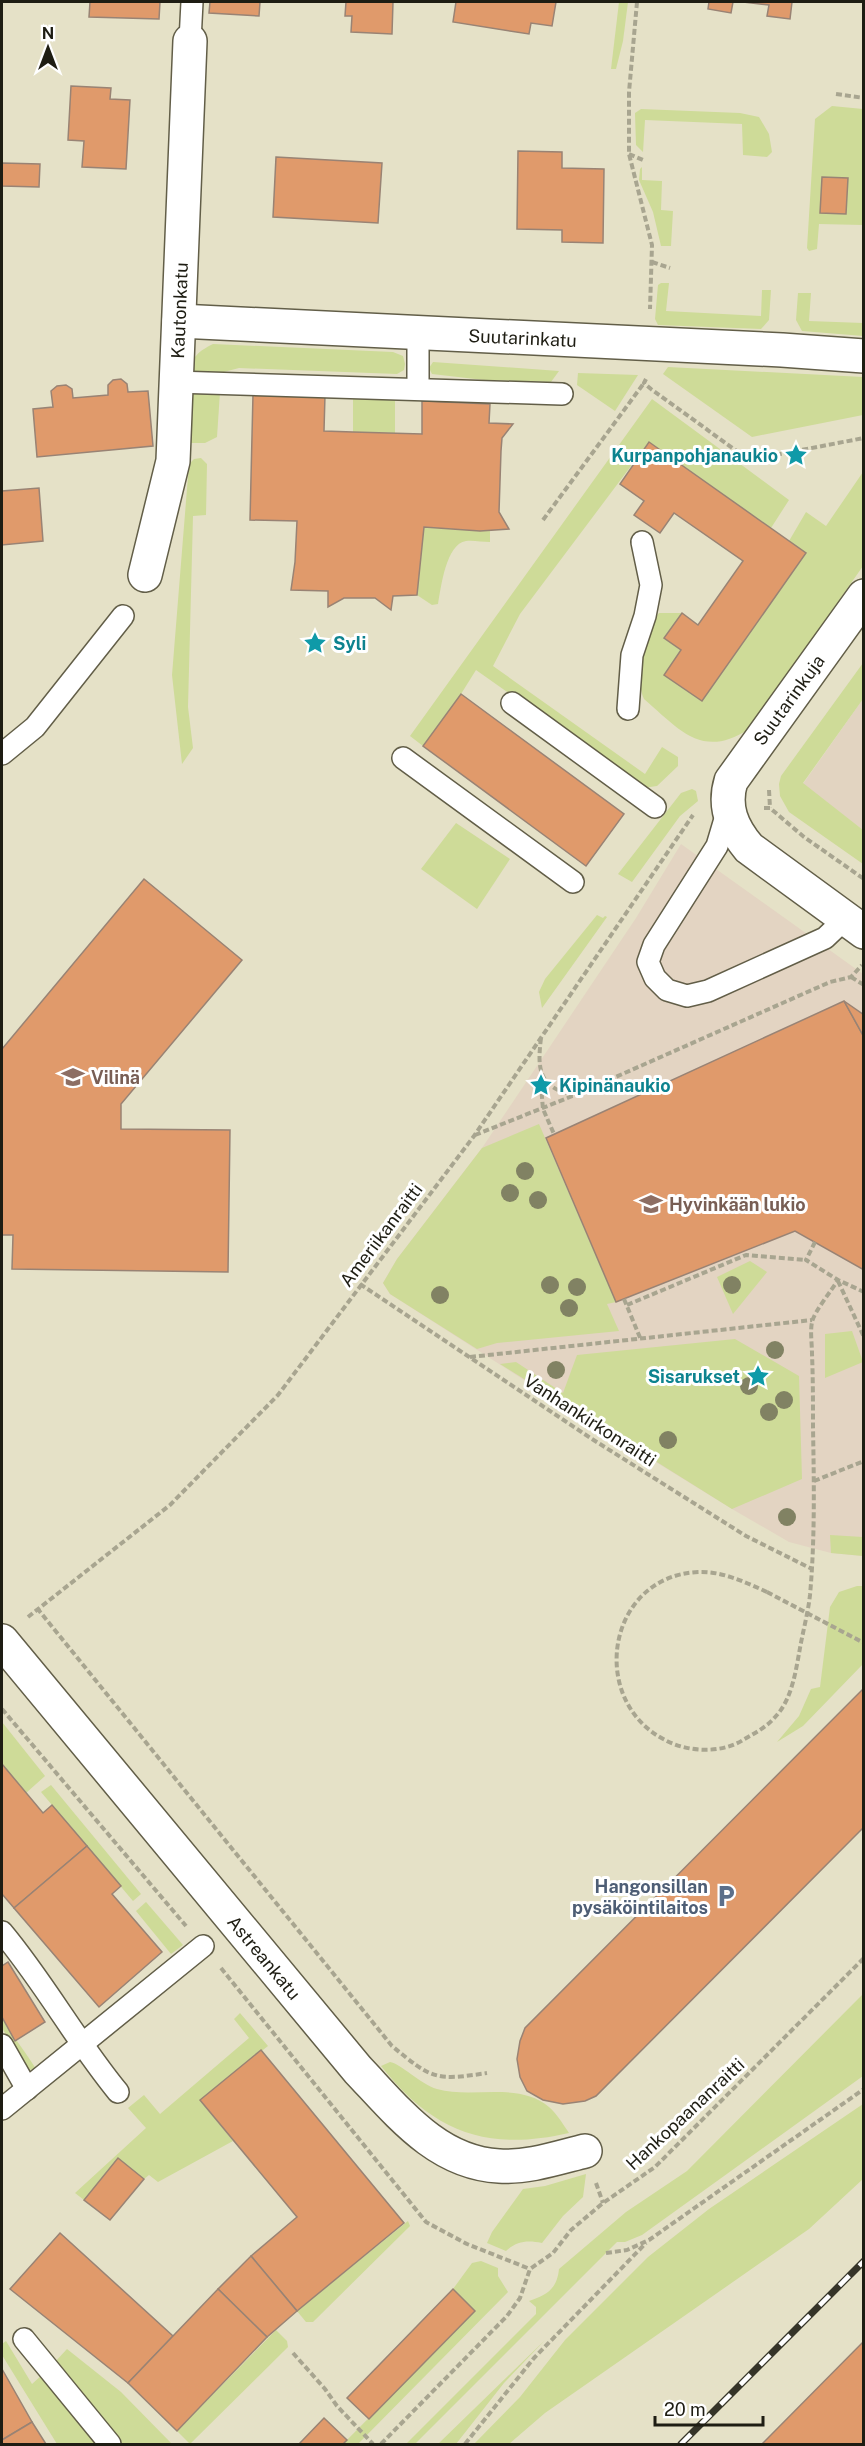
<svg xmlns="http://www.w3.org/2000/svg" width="865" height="2446" font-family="'Public Sans',sans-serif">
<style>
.commercial{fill:#e2d4c1}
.education{fill:#e3d4c2}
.green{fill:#cedb98}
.building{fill:#e09a6b;stroke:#998374;stroke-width:1.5}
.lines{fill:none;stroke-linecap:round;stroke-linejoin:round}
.service-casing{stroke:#625e48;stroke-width:24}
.minor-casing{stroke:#625e48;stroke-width:36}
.path{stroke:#a8a590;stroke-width:4;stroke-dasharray:6 3;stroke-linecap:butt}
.service{stroke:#fff;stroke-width:21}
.minor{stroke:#fff;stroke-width:33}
.rail-casing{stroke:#353428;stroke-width:7}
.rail{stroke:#fff;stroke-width:4.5;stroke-dasharray:14;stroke-linecap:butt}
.path-bridge{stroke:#a8a590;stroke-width:4;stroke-dasharray:6 3;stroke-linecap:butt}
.tree{fill:#818263}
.labels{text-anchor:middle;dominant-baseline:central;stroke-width:6;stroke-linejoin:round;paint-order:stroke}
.street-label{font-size:18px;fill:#1e1d13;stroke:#fff}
.culture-label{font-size:18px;font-weight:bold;fill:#0d838f;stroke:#fff;text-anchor:end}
.education-label{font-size:18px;font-weight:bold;fill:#785e54;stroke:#fff;text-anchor:start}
.service-label{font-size:18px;font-weight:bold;fill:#4e5e75;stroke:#fff;text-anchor:end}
</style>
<rect width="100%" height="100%" fill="#e5e1c7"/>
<polygon class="commercial" points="863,699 863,830 803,784"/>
<polygon class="education" points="681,844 863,974 863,1556 831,1553 789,1542 732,1509 560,1403 390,1294 383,1283 397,1259 482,1148 636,918"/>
<g class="green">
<polygon points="619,2 628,2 623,41 616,69 611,69"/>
<polygon points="832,106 863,109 863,225 819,224 817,249 809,251 807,248 815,119"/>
<polygon points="641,109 740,113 759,117 769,134 772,152 767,157 743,155 742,124 645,120 643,152 636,145 635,113"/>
<polygon points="642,167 642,180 662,181 661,210 673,211 671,246 661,246 653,212 639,180 640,169"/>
<polygon points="661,283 669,283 666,311 761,316 762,290 771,290 769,320 761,329 658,325 655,319 658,285"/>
<polygon points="798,293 811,293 809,321 863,323 863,336 802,331 796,320"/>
<path d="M213,344L393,352L403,356L405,364L404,370L397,374L239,368L220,373H190C191,357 199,351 213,344Z"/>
<polygon points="433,362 559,371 551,382 484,380 432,374 429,368"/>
<polygon points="668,367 863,377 863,415 752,437 663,374"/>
<polygon points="578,373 638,375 615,411 577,385"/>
<polygon points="190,391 220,392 217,437 205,443 190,443"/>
<polygon points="353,395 395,397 395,433 353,432"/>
<polygon points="652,399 789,500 771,528 649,442 520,614 493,666 645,774 662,747 678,757 678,766 657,786 643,788 476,670 461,694 423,746 410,736"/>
<polygon points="201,458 207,464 206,515 193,516 188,707 193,748 182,764 172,675 189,464 194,459"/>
<path d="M863,472V566L749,729C702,760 679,729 644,699C637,686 639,647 645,633C649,626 654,619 659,613H682L664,638L681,650L664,675L702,701L806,553L789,541L806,512L826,526Z"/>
<path d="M424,527L490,530V542C482,542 473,540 466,541C446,544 441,587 438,604L432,605L417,595Z"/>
<polygon points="863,663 863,699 803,783 863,830 863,864 789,812 780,796 779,784 781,776"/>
<polygon points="692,789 696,791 698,801 680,816 632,882 618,874 681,793"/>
<polygon points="456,823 510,859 477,909 421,869"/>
<polygon points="597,915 603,918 605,916 607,917 542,1008 539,992 545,979"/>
<polygon points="539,1124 616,1302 607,1304 619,1331 497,1343 477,1349 390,1294 383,1283 397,1259 482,1148"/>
<polygon points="750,1261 767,1272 733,1314 717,1277"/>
<polygon points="852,1331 863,1362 825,1378 825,1334"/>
<polygon points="735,1339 799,1376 802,1479 732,1509 500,1364 516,1362 563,1393 577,1355"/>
<polygon points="830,1535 863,1537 863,1556 831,1553"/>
<polygon points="857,1586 863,1586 863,1664 803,1726 777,1742 799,1716 811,1689 820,1687 830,1607 839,1592"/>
<polygon points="2,1722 45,1776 26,1793 2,1764"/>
<polygon points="51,1785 141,1894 133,1901 41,1792"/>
<polygon points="146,1902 183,1945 171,1954 136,1911"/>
<path d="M863,1994V2076L642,2235L625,2242H617L415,2444H406L536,2314V2307L529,2301C547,2295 557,2289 559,2269L626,2212L687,2171Z"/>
<polygon points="240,2013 268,2046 200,2100 233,2141 158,2182 149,2175 144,2179 84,2200 75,2193 146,2128 128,2108 144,2095 160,2114 249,2038 234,2019"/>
<path d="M2,2017C12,2036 25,2051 36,2069L28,2070L2,2028Z"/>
<path d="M390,2062C400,2063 420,2084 437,2089C472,2099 519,2081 549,2107C557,2114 563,2124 569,2133C487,2152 433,2132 381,2066Z"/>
<polygon points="863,2104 863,2179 809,2229 545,2413 509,2444 474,2444 520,2397 565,2340 648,2257 709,2209"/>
<path d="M586,2174L583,2197L563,2216L542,2243C527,2240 517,2241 506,2251L487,2243L492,2232L523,2189L545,2186Z"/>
<polygon points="408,2221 410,2226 313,2322 306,2322 297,2311"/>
<polygon points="481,2261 498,2268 498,2276 508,2292 358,2444 343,2444 475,2311 453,2289 472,2263"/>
<polygon points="276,2330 287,2341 288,2347 190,2444 177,2431"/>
<polygon points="545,2340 504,2383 456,2444 438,2444"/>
<polygon points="6,2341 32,2384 42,2375 99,2444 57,2444 2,2355 2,2344"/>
<polygon points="67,2349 121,2392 172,2444 123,2444 55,2362"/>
</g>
<g class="building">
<polygon points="90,2 160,2 159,19 89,17"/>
<polygon points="210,2 260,2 259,16 209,13"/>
<polygon points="346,2 393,2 392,34 351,32 352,16 345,16"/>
<polygon points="456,2 556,2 552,26 531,23 529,34 453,22"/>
<polygon points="709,2 733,2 731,13 708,9"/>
<polygon points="743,2 792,2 790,19 767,16 769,5"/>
<polygon points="71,86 111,88 110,99 130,100 126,169 82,167 84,141 68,140"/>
<polygon points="518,151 562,152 562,168 604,169 603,243 562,242 562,230 517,229"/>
<polygon points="276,157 382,163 378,223 273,217"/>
<polygon points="2,163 40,164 39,187 2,186"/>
<polygon points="822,177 848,178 846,214 820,213"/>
<polygon points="121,379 127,384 128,392 148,391 153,446 37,457 33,409 53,407 51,391 57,386 66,385 72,389 73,398 108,395 108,385 113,380"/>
<polygon points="253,394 325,395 324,431 353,432 422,434 422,401 490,404 489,423 513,424 502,438 501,451 499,512 509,529 480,531 424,527 417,595 393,596 391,610 375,598 344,598 328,607 328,591 291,590 295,562 297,521 250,520"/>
<polygon points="649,442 806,553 702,701 664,675 681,650 664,638 682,613 698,625 743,561 674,513 660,533 634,515 644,501 620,484"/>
<polygon points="39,488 43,541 2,545 2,491"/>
<polygon points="461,694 624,814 586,866 423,746"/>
<polygon points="144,879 242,960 121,1104 121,1129 230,1130 228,1272 12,1269 13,1235 2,1235 2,1049"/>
<polygon points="844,1001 864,1037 864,1270 795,1231 616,1302 546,1138"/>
<polygon points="844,1001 864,1015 864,1037"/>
<polygon points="864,1688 864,1827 596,2096 585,2101 563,2104 543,2100 527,2091 520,2077 517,2059 520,2041 525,2028"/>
<polygon points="2,1764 43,1813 52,1805 87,1846 14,1908 2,1894"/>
<polygon points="87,1846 121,1886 112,1894 162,1952 99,2007 14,1908"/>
<polygon points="8,1962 45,2022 15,2041 2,2017 2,1966"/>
<polygon points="261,2050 404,2223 297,2311 251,2256 297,2217 200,2100"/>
<polygon points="118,2158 144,2179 110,2220 84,2200"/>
<polygon points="60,2233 173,2336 128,2383 10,2289"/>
<polygon points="251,2256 297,2311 267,2337 218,2289"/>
<polygon points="218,2289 267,2337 177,2431 128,2383"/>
<polygon points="453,2289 475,2311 369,2419 347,2398"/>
<polygon points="864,2341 864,2444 762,2444"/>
<polygon points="2,2369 32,2422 2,2440"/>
<polygon points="324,2418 347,2440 343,2444 299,2444"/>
<polygon points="32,2422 46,2444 2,2444 2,2440"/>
</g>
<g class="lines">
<g class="service-casing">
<g id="service">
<polyline points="190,41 192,2"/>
<polyline points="175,382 562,394"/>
<polyline points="418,388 418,333"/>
<polyline points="512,703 655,807"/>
<polyline points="628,709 632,655 645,616 651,585 642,542"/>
<polyline points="2,754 35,727 123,616"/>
<polyline points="403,758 573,882"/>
<polyline points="728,809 717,846 654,945 648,962 655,978 667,990 687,996 708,991 825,938 845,919"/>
<path d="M2,1932C44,1982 76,2041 118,2092"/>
<polyline points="2,2045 27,2089"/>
<polyline points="2,2109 203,1946"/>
<polyline points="24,2339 110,2444"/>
</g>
</g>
<g class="minor-casing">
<g id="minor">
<path id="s1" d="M179,321L782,350L864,356"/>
<path id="s2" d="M145,575L173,461L190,41"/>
<path d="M864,596L731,781C723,807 732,828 749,848L864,932"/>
<path id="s3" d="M2,1641L358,2070C398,2112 437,2163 499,2166C527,2168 557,2158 585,2151"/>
</g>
</g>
<g class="path">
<polyline points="637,2 629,92 629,154 652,245 650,309"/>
<polyline points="836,94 864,98"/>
<polyline points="629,154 643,160"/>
<polyline points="652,262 670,268"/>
<polyline points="646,379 644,383 651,389 749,460 864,438"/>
<polyline points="543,520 644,383"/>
<polyline points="769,790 770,808"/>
<polyline points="764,808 770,808 804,837 864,879"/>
<polyline points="851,977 864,985"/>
<path d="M541,1038C537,1070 539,1087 573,1095"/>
<polyline points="540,1075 543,1109 554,1134"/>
<polyline points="475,1135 575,1095 830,982 851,977 862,965"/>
<polyline points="815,1242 806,1260 838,1280 864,1292"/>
<polyline points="838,1281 864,1337"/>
<polyline points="360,1284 592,1439 746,1536 812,1569"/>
<polyline points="624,1299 641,1340"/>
<polyline points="627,1305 746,1255 806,1260"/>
<polyline points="470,1357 812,1320"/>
<polyline points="814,1481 864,1461"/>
<path d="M767,1592C745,1582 722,1571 698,1572C607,1576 587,1700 665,1740C687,1752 721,1754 743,1740C755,1733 767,1727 776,1716C792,1699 796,1670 800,1648C803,1631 808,1613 810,1595C815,1539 814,1483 813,1427C813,1403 813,1378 812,1354C812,1344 810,1332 812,1322C814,1312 832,1290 838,1280"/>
<path d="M37,1608L392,2046C432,2079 435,2081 487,2073"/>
<polyline points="28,1617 170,1505 278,1395 474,1136 693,815"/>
<polyline points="2,1709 186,1926"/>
<polyline points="221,1968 426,2222 467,2244 530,2269"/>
<polyline points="596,2183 603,2203"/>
<polyline points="606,2253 627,2250 649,2240 864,2089"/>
<polyline points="293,2353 325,2389 337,2406 373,2444"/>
<polyline points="381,2444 507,2316 520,2298 530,2269 553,2253 571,2230 603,2203 655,2167 864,1958"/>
<polyline points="465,2444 534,2358 646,2243"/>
</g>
<use href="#service" class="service"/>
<use href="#minor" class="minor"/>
<g class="rail-casing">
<polyline id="rail" points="681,2444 864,2261"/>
</g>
<use href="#rail" class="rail"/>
<polyline class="path-bridge" points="767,1592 864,1643"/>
</g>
<g class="tree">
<circle cx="525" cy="1171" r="9"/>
<circle cx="510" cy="1193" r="9"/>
<circle cx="538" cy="1200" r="9"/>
<circle cx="550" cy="1285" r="9"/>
<circle cx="732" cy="1285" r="9"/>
<circle cx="577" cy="1287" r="9"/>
<circle cx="440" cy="1295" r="9"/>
<circle cx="569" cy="1308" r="9"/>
<circle cx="775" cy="1350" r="9"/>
<circle cx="556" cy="1370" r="9"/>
<circle cx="749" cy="1386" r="9"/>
<circle cx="784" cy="1400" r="9"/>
<circle cx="769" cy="1412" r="9"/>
<circle cx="668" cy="1440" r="9"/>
<circle cx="787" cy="1517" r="9"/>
</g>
<defs>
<g id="sight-bare" transform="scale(1.8)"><path d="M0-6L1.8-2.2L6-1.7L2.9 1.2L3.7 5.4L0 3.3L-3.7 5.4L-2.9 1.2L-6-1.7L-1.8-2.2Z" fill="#0f9aa8" stroke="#fff" stroke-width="2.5" paint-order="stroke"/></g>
<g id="school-bare" transform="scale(1.8)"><path d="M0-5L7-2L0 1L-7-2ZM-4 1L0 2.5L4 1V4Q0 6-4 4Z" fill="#8d6e63" stroke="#fff" stroke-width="2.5" paint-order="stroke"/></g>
<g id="parking-bare" transform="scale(1.8)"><path d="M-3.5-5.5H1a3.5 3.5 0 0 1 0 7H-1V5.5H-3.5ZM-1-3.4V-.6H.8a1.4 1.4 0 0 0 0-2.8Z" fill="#5c6f8a" stroke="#fff" stroke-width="2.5" paint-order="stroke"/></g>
</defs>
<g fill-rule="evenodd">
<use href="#sight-bare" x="796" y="455"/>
<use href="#sight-bare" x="315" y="643"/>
<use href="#school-bare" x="73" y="1077"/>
<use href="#sight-bare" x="541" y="1085"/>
<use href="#school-bare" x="651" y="1204"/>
<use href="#sight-bare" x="758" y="1376"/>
<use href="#parking-bare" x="726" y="1896"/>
</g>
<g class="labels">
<g class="street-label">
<text stroke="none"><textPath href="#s2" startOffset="268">Kautonkatu</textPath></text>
<text stroke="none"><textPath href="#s1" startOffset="344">Suutarinkatu</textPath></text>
<text transform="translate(789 700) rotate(-54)">Suutarinkuja</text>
<text transform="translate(381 1235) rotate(-53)">Ameriikanraitti</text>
<text transform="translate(590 1420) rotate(33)">Vanhankirkonraitti</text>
<text stroke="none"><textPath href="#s3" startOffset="411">Astreankatu</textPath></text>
<text transform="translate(685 2114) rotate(-43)">Hankopaananraitti</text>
</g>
<g class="culture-label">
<text x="778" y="455">Kurpanpohjanaukio</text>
<text x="333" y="643" text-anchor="start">Syli</text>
<text x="559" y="1085" text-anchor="start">Kipinänaukio</text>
<text x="740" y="1376">Sisarukset</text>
</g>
<g class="education-label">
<text x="91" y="1077">Vilinä</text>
<text x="669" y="1204">Hyvinkään lukio</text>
</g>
<g class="service-label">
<text x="708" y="1886">Hangonsillan<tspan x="708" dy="21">pysäköintilaitos</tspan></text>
</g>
</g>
<rect width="865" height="2446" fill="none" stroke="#1e1d13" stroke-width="6"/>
<g transform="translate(48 48)" stroke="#ffffff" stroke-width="4.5" paint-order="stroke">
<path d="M0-4.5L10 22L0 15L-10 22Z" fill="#1e1d13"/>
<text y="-9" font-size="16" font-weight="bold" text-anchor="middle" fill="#1e1d13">N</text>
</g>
<path d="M655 2416v9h108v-9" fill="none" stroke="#1e1d13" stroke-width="3"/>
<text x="664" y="2416" font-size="18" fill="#1e1d13" stroke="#ffffff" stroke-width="4.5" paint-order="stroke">20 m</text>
</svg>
